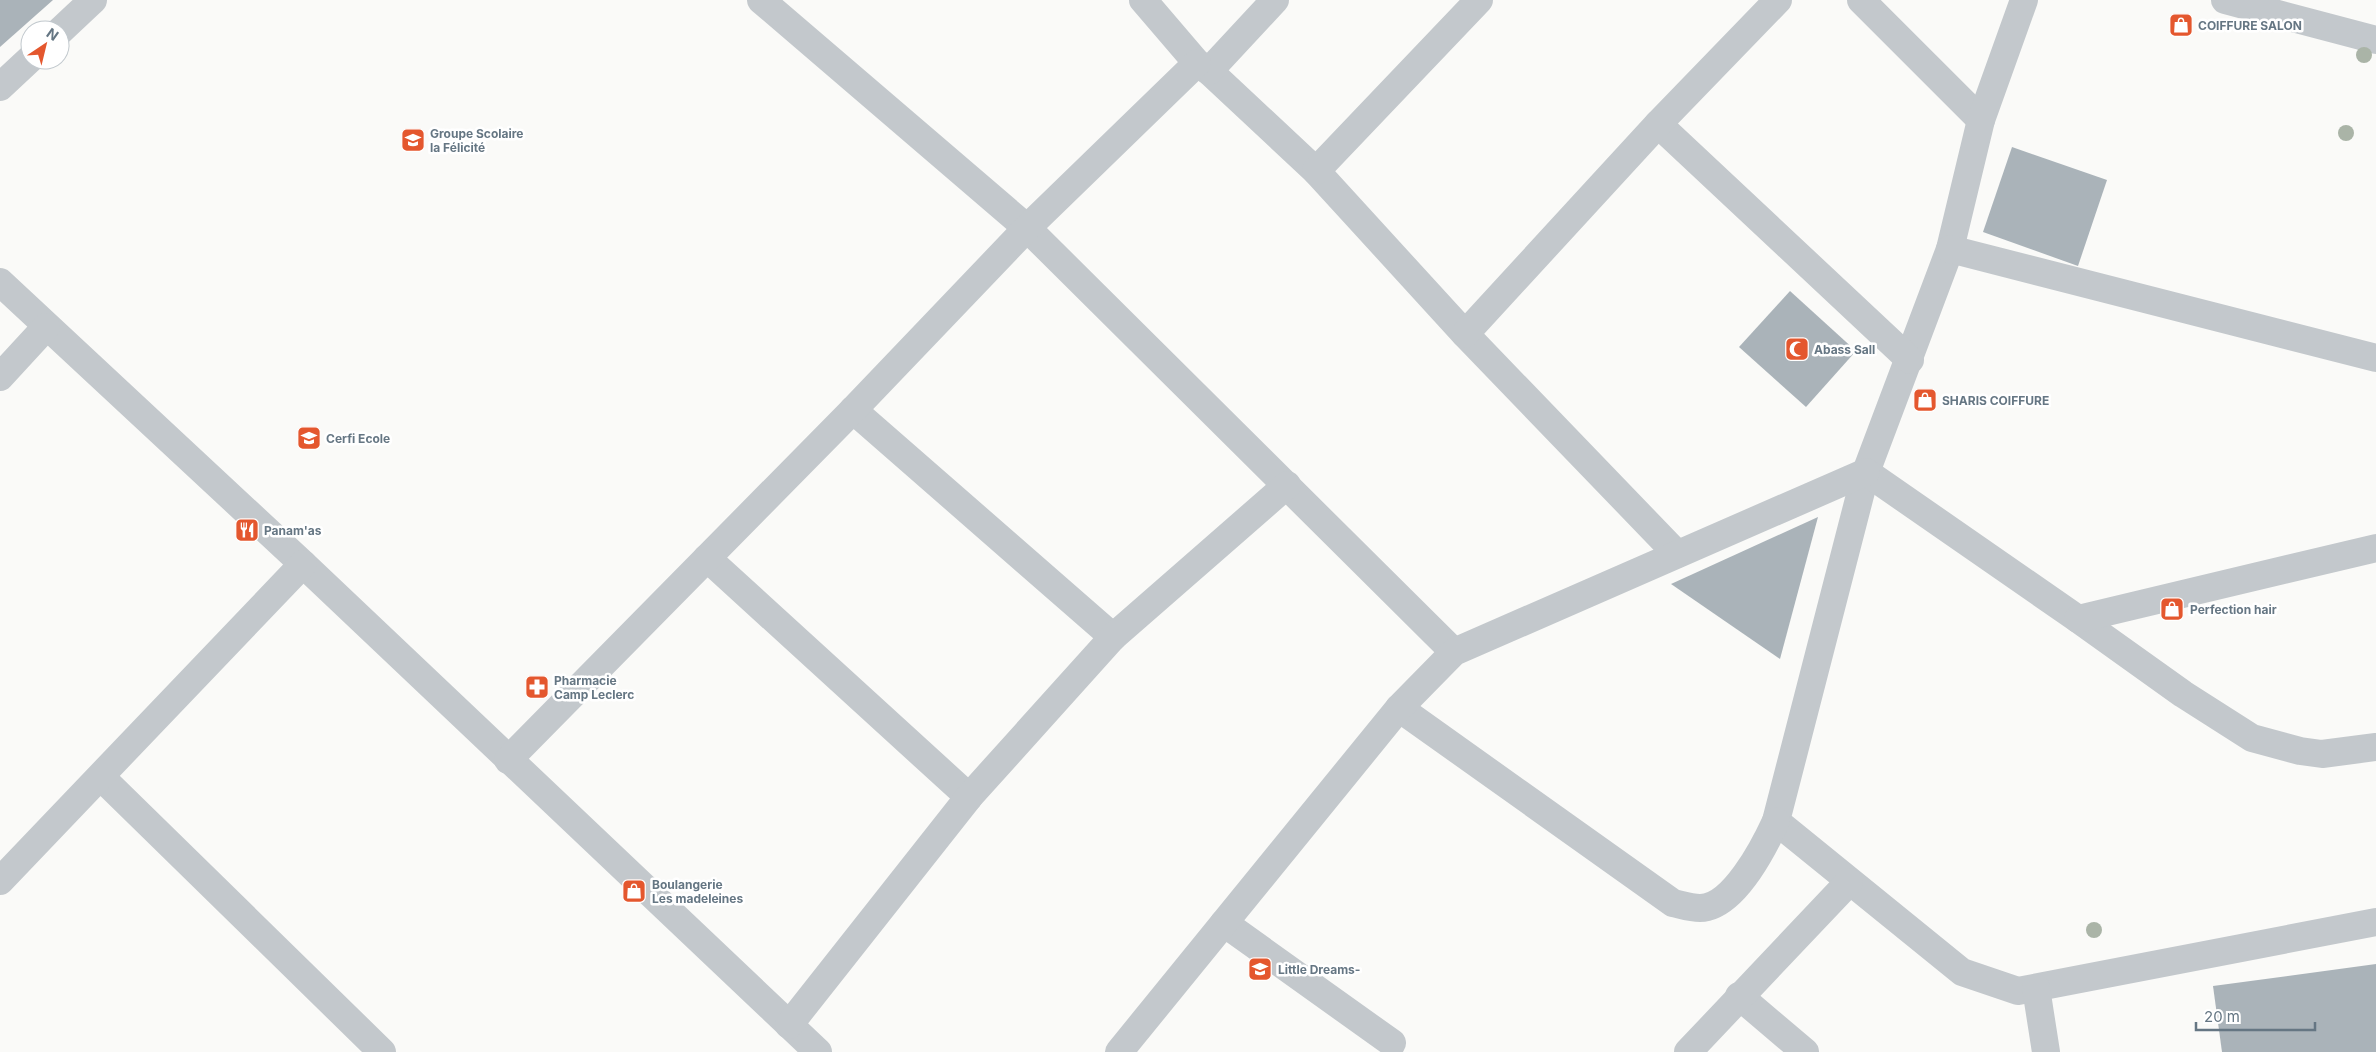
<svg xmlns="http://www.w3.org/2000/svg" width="2376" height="1052" font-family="Inter,sans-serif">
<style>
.building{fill:#aab3b9}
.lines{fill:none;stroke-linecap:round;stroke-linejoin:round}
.minor{stroke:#c3c8cc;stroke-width:28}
.tree{fill:#aab4a7}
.labels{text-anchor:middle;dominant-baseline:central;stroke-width:5;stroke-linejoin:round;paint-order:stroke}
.poi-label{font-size:12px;font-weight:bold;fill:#657683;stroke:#fff;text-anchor:start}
</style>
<rect width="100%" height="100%" fill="#fafaf8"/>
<g class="building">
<polygon points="0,0 53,0 0,47"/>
<polygon points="2012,147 2107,180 2078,266 1983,232"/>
<polygon points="1790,291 1856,351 1806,407 1739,347"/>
<polygon points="1818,517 1780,659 1671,584"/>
<polygon points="2376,964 2376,1052 2222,1052 2213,986"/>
</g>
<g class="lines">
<g class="minor">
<polyline points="761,0 1027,228 1454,652"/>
<polyline points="1143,0 1197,63 1209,71 1316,171 1465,334 1677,554"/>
<polyline points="1861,0 1981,120"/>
<polyline points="2024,0 1981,120 1950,249 1866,472 1776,821 1962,972 2018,991 2376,922"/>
<polyline points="2225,0 2376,40"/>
<polyline points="60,31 93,0"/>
<polyline points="1209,71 1275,0"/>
<polyline points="0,87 30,59"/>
<polyline points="1658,124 1910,360"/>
<polyline points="1316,171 1479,0"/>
<polyline points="1950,249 2376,358"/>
<polyline points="0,282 303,564 818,1052"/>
<polyline points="1465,334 1658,124 1778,0"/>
<polyline points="0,377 46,327"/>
<polyline points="853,410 1113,637"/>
<polyline points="1866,472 2078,619 2183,694 2252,738 2300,751 2322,754 2376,747"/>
<polyline points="707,558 969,797"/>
<polyline points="2078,619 2376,548"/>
<path d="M1399,708L1673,903C1682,905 1691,908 1700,908C1733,908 1764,847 1776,821"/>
<polyline points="508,760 853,410 1027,228 1197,63"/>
<polyline points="101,777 382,1052"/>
<polyline points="0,881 303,564"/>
<polyline points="1224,923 1392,1043"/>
<polyline points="2036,988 2046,1052"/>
<polyline points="1739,996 1805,1052"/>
<polyline points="789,1025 969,797 1113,637 1287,485"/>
<polyline points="1119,1052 1399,708 1454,652 1866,472"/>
<polyline points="1688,1052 1849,882"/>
</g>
</g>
<g class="tree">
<circle cx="2364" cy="55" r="8"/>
<circle cx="2346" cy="133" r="8"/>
<circle cx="2094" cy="930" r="8"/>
</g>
<defs>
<g id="shop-square" transform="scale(1.25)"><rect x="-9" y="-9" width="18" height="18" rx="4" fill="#e4572e" stroke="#fff"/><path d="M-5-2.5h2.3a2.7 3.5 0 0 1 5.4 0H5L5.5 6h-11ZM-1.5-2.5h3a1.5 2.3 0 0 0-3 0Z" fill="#fff"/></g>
<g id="school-square" transform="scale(1.25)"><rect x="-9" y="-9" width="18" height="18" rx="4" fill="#e4572e" stroke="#fff"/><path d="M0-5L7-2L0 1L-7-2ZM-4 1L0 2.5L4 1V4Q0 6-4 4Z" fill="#fff"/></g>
<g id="mosque-square" transform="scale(1.25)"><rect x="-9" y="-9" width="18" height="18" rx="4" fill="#e4572e" stroke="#fff"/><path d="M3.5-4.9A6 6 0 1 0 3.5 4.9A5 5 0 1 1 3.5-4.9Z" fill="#fff"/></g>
<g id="restaurant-square" transform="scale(1.25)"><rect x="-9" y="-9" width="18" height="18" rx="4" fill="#e4572e" stroke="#fff"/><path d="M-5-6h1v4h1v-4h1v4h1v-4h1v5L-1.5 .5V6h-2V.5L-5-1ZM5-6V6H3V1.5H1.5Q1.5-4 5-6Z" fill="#fff"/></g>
<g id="pharmacy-square" transform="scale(1.25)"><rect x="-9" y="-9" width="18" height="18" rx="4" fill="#e4572e" stroke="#fff"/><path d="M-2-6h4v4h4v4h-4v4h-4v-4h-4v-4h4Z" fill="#fff"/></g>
</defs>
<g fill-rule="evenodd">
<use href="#shop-square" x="2181" y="25"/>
<use href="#school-square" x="413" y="140"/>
<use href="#mosque-square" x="1797" y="349"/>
<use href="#shop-square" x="1925" y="400"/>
<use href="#school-square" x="309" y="438"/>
<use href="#restaurant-square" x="247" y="530"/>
<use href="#shop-square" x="2172" y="609"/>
<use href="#pharmacy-square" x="537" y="687"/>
<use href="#shop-square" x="634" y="891"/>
<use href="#school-square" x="1260" y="969"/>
</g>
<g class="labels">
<g class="poi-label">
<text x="2198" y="25">COIFFURE SALON</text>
<text x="430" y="133">Groupe Scolaire<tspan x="430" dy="14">la Félicité</tspan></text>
<text x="1814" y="349">Abass Sall</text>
<text x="1942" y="400">SHARIS COIFFURE</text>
<text x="326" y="438">Cerfi Ecole</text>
<text x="264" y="530">Panam'as</text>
<text x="2190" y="609">Perfection hair</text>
<text x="554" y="680">Pharmacie<tspan x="554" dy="14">Camp Leclerc</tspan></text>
<text x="652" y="884">Boulangerie<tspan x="652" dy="14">Les madeleines</tspan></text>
<text x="1278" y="969">Little Dreams-</text>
</g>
</g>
<g transform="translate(45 45) rotate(35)"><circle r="24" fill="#ffffff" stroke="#c1c8cd"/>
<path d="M0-4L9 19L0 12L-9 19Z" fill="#e4572e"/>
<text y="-8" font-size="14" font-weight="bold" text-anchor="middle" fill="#657683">N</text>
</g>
<path d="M2196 1022v8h119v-8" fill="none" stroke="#657683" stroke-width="2.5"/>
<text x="2204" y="1022" font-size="15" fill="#657683" stroke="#ffffff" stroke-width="4" paint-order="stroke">20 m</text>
</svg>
